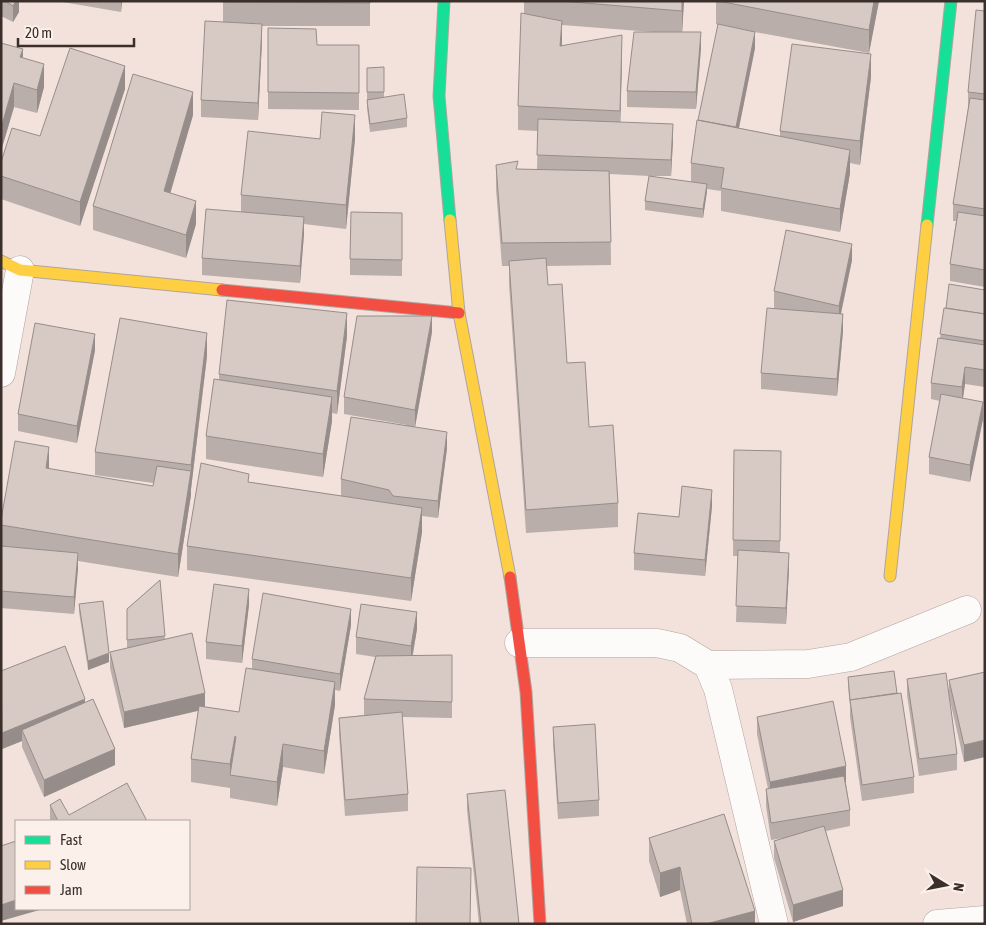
<svg xmlns="http://www.w3.org/2000/svg" width="986" height="925" font-family="'Asap Condensed',sans-serif">
<style>
.lines{fill:none;stroke-linecap:round;stroke-linejoin:round}
.street-casing{stroke:#b0a49f;stroke-width:29}
.fast-casing{stroke:#b0a49f;stroke-width:13}
.slow-casing{stroke:#b0a49f;stroke-width:13}
.jam-casing{stroke:#b0a49f;stroke-width:13}
.street{stroke:#fdfbfa;stroke-width:28}
.fast{stroke:#16e098;stroke-width:11}
.slow{stroke:#ffcf43;stroke-width:11}
.jam{stroke:#f24e42;stroke-width:11}
.wall{fill:#b9aea9}
.shaded-wall{fill:#968d8a}
.building{fill:#d7cac5;stroke:#968d8a}
</style>
<rect width="100%" height="100%" fill="#f2e2db"/>
<g class="lines">
<g class="street-casing">
<g id="street">
<polyline points="1,373 20,270"/>
<polyline points="519,643 657,643 680,648 708,665 718,689 774,924"/>
<polyline points="708,665 808,664 851,657 967,610"/>
<polyline points="937,924 985,920"/>
</g>
</g>
<g class="fast-casing">
<g id="fast">
<polyline points="444,1 439,96 450,220"/>
<polyline points="927,225 951,1"/>
</g>
</g>
<g class="slow-casing">
<g id="slow">
<polyline points="450,220 459,313 510,577"/>
<polyline points="1,261 20,270 222,290"/>
<polyline points="890,576 927,225"/>
</g>
</g>
<g class="jam-casing">
<g id="jam">
<polyline points="222,290 459,313"/>
<polyline points="510,577 526,692 540,924"/>
</g>
</g>
<use href="#street" class="street"/>
<use href="#fast" class="fast"/>
<use href="#slow" class="slow"/>
<use href="#jam" class="jam"/>
</g>
<g class="wall">
<polygon points="1,1 19,1 19,12 13,22 1,16"/>
<polygon points="57,1 122,1 121,12"/>
<polygon points="223,1 370,1 370,26 262,26 262,41 258,120 201,117 201,100 223,22"/>
<polygon points="524,1 684,1 682,32 701,48 696,109 627,107 627,91 653,32 562,25 561,46 622,59 620,122 673,140 671,176 650,176 691,182 691,163 698,120 718,25 716,24 716,1 879,1 869,53 755,32 755,48 739,128 780,136 780,131 871,77 860,165 850,163 850,173 840,232 721,211 721,191 707,189 703,218 645,210 645,201 649,176 610,174 611,265 547,266 548,285 567,363 589,427 618,503 618,527 526,533 509,284 509,266 502,266 496,189 496,165 518,169 537,170 538,131 518,130 518,106 524,13"/>
<polygon points="985,11 985,287 950,281 950,264 956,221 953,221 953,204 968,108 968,92"/>
<polygon points="268,28 317,45 359,45 359,110 268,109"/>
<polygon points="1,43 23,58 44,87 37,113 14,107 1,151"/>
<polygon points="384,67 384,97 407,118 407,127 370,132 367,108 367,68"/>
<polygon points="125,89 80,226 1,199 1,162 40,136"/>
<polygon points="193,115 170,193 196,224 186,258 93,230 93,206"/>
<polygon points="320,139 355,139 346,229 304,224 304,234 300,283 202,275 202,258 241,212 241,195"/>
<polygon points="402,213 402,276 350,275 350,259"/>
<polygon points="852,260 841,314 843,331 837,396 761,389 761,373 777,309 774,308 774,291"/>
<polygon points="985,290 985,387 965,384 963,398 983,419 970,482 929,474 929,457 940,401 931,399 931,383 946,308"/>
<polygon points="432,332 415,427 447,448 438,518 422,516 422,532 411,601 187,570 187,546 249,482 341,496 341,479 407,425 344,414 344,397"/>
<polygon points="347,336 337,414 332,413 332,421 323,477 206,459 206,436 219,380 219,374"/>
<polygon points="95,350 77,443 18,431 18,414"/>
<polygon points="207,356 191,489 191,495 178,577 78,561 74,614 1,608 1,520 49,469 153,486 153,483 95,475 95,452"/>
<polygon points="734,450 781,451 780,552 789,569 786,624 736,622 738,556 733,556"/>
<polygon points="712,506 705,576 634,570 634,553"/>
<polygon points="160,580 165,639 205,707 239,712 252,669 252,659 351,625 340,691 335,690 335,705 324,774 283,767 277,806 230,798 230,787 230,788 191,782 191,759 198,711 124,728 110,668 110,652 127,648 127,609"/>
<polygon points="79,604 109,662 88,670 79,612"/>
<polygon points="249,605 242,663 206,659 206,642"/>
<polygon points="417,629 413,655 452,655 452,718 402,717 408,794 408,811 345,816 339,734 339,718 364,715 364,699 375,657 356,654 356,637"/>
<polygon points="1,671 85,703 115,765 44,797 22,747 22,741 2,749 1,748"/>
<polygon points="985,672 964,762 949,696 949,680"/>
<polygon points="848,677 897,693 914,777 914,793 862,801 850,717 850,706 848,686"/>
<polygon points="907,679 957,754 957,770 919,776 907,695"/>
<polygon points="757,717 846,783 850,810 850,826 826,831 843,906 793,922 774,858 774,841 789,837 771,840 766,806 766,789 768,789 757,734"/>
<polygon points="553,727 599,800 599,816 558,819 553,744"/>
<polygon points="467,794 519,924 479,924 467,810"/>
<polygon points="50,805 69,815 147,821 50,821"/>
<polygon points="649,838 755,924 687,924 680,890 660,897 649,861"/>
</g>
<g class="shaded-wall">
<polygon points="16,1 19,1 19,12 13,22 13,6"/>
<polygon points="121,1 122,1 121,12"/>
<polygon points="682,1 684,1 682,34"/>
<polygon points="874,1 879,1 869,53 869,30"/>
<polygon points="562,21 562,44 560,70 560,46"/>
<polygon points="262,24 262,41 258,120 258,103"/>
<polygon points="701,32 701,48 696,109 696,92"/>
<polygon points="755,32 755,48 735,147 735,131"/>
<polygon points="622,35 622,59 620,134 620,111"/>
<polygon points="23,49 23,73 20,57"/>
<polygon points="871,54 871,77 860,165 860,141"/>
<polygon points="44,64 44,87 37,113 37,90"/>
<polygon points="125,66 125,89 80,226 80,202"/>
<polygon points="14,83 14,107 1,151 1,128"/>
<polygon points="193,92 193,115 164,215 164,191"/>
<polygon points="355,115 355,139 346,229 346,205"/>
<polygon points="673,124 673,140 671,176 671,160"/>
<polygon points="850,150 850,173 840,232 840,209"/>
<polygon points="707,184 707,192 703,218 703,209"/>
<polygon points="196,201 196,224 186,258 186,235"/>
<polygon points="304,217 304,234 300,283 300,266"/>
<polygon points="852,244 852,260 839,322 839,306"/>
<polygon points="347,313 347,336 337,414 337,391"/>
<polygon points="843,314 843,331 837,396 837,379"/>
<polygon points="432,316 432,332 415,427 415,410"/>
<polygon points="207,333 207,356 191,489 191,465"/>
<polygon points="95,334 95,350 77,443 77,426"/>
<polygon points="965,367 965,384 962,404 962,387"/>
<polygon points="332,397 332,421 323,477 323,454"/>
<polygon points="983,402 983,419 970,482 970,465"/>
<polygon points="447,432 447,448 438,518 438,501"/>
<polygon points="49,447 49,470 46,468"/>
<polygon points="191,471 191,495 178,577 178,554"/>
<polygon points="712,490 712,506 705,576 705,560"/>
<polygon points="422,508 422,532 411,601 411,578"/>
<polygon points="78,553 78,570 74,614 74,597"/>
<polygon points="789,553 789,569 786,624 786,608"/>
<polygon points="249,589 249,605 242,663 242,646"/>
<polygon points="351,609 351,625 340,691 340,674"/>
<polygon points="417,612 417,629 411,662 411,646"/>
<polygon points="109,653 109,662 88,670 88,661"/>
<polygon points="335,682 335,705 324,774 324,751"/>
<polygon points="205,693 205,709 124,728 124,712"/>
<polygon points="85,699 85,715 22,730 22,741 2,749 2,733"/>
<polygon points="235,736 235,760 230,775 230,788 230,764"/>
<polygon points="985,740 985,757 964,762 964,745"/>
<polygon points="283,744 283,767 277,806 277,782"/>
<polygon points="115,749 115,765 44,797 44,780"/>
<polygon points="846,766 846,783 770,799 770,782"/>
<polygon points="680,867 680,890 660,897 660,873"/>
<polygon points="843,890 843,906 793,922 793,905"/>
<polygon points="16,900 16,909 43,909 1,921 1,905"/>
<polygon points="755,911 755,924 706,924"/>
</g>
<g class="building">
<polygon points="5,1 16,1 13,6"/>
<polygon points="223,1 370,1 370,3 223,2"/>
<polygon points="560,1 682,1 682,11"/>
<polygon points="718,1 874,1 869,30"/>
<polygon points="976,10 985,11 985,94 968,92"/>
<polygon points="521,13 562,21 560,46 622,35 620,111 518,106"/>
<polygon points="205,21 262,24 258,103 201,100"/>
<polygon points="718,24 755,32 736,127 698,120"/>
<polygon points="268,28 316,29 317,45 359,45 359,93 268,92"/>
<polygon points="634,32 701,32 696,92 627,91"/>
<polygon points="1,43 23,49 20,57 44,64 37,90 14,83 1,128"/>
<polygon points="792,44 871,54 860,141 780,131"/>
<polygon points="70,48 125,66 80,202 1,176 1,162 12,128 40,136"/>
<polygon points="384,67 384,92 367,92 367,68"/>
<polygon points="133,74 193,92 164,191 196,201 186,235 93,206"/>
<polygon points="404,94 407,118 370,124 367,100"/>
<polygon points="970,98 985,100 985,209 953,204"/>
<polygon points="322,112 355,115 346,205 241,195 248,131 320,139"/>
<polygon points="538,119 673,124 671,160 537,155"/>
<polygon points="697,120 850,150 840,209 721,188 724,168 691,163"/>
<polygon points="518,161 516,169 609,171 611,242 502,243 496,165"/>
<polygon points="649,176 707,184 703,209 645,201"/>
<polygon points="206,209 304,217 300,266 202,258"/>
<polygon points="351,212 402,213 402,260 350,259"/>
<polygon points="958,212 985,216 985,270 950,264"/>
<polygon points="786,230 852,244 839,306 774,291"/>
<polygon points="546,258 548,285 562,284 567,363 585,362 589,427 613,425 618,503 526,510 509,261"/>
<polygon points="949,284 985,290 985,314 946,308"/>
<polygon points="227,300 347,313 337,391 219,374"/>
<polygon points="767,308 843,314 837,379 761,373"/>
<polygon points="944,308 985,314 985,341 940,334"/>
<polygon points="357,316 432,316 415,410 344,397"/>
<polygon points="120,318 207,333 191,465 95,452"/>
<polygon points="35,323 95,334 77,426 18,414"/>
<polygon points="938,338 985,345 985,370 965,367 962,387 931,383"/>
<polygon points="214,379 332,397 323,454 206,436"/>
<polygon points="941,394 983,402 970,465 929,457"/>
<polygon points="351,417 447,432 438,501 393,496 389,490 341,479"/>
<polygon points="15,441 49,447 46,468 153,486 157,466 191,471 178,554 1,525 1,520"/>
<polygon points="734,450 781,451 780,541 733,540"/>
<polygon points="201,463 249,474 248,482 422,508 411,578 187,546"/>
<polygon points="682,486 712,490 705,560 634,553 638,513 679,517"/>
<polygon points="1,546 78,553 74,597 1,591"/>
<polygon points="738,550 789,553 786,608 736,606"/>
<polygon points="160,580 165,636 127,640 127,609"/>
<polygon points="214,584 249,589 242,646 206,642"/>
<polygon points="263,593 351,609 340,674 252,659"/>
<polygon points="103,601 109,653 88,661 79,604"/>
<polygon points="361,604 417,612 411,646 356,637"/>
<polygon points="192,633 205,693 124,712 110,652"/>
<polygon points="65,646 85,699 2,733 1,671"/>
<polygon points="452,655 452,702 364,699 376,656"/>
<polygon points="246,668 335,682 324,751 283,744 277,782 230,775 236,737 235,736 230,764 191,759 199,706 239,712"/>
<polygon points="894,671 897,693 850,700 848,677"/>
<polygon points="985,672 985,740 964,745 949,680"/>
<polygon points="946,673 957,754 919,759 907,679"/>
<polygon points="901,693 914,777 862,785 850,700"/>
<polygon points="93,699 115,749 44,780 22,730"/>
<polygon points="833,701 846,766 770,782 757,717"/>
<polygon points="402,712 408,794 345,800 339,718"/>
<polygon points="595,724 599,800 558,803 553,727"/>
<polygon points="844,776 850,810 771,823 766,789"/>
<polygon points="127,783 147,821 58,821 50,805 60,799 69,815"/>
<polygon points="505,790 519,924 481,924 467,794"/>
<polygon points="724,814 755,911 706,924 692,924 680,867 660,873 649,838"/>
<polygon points="824,826 843,890 793,905 774,841"/>
<polygon points="16,841 16,900 1,905 1,846"/>
<polygon points="417,867 471,868 470,924 416,924"/>
</g>
<rect width="986" height="925" fill="none" stroke="#3a2f2a" stroke-width="5"/>
<rect x="15" y="820" width="175" height="90" fill="#fcf0eb" stroke="#aea39e"/>
<rect x="25" y="836" width="25" height="8" fill="#16e098" stroke="#aea39e"/>
<text x="60" y="845" font-size="15" fill="#3a2f2a">Fast</text>
<rect x="25" y="861" width="25" height="8" fill="#ffcf43" stroke="#aea39e"/>
<text x="60" y="870" font-size="15" fill="#3a2f2a">Slow</text>
<rect x="25" y="886" width="25" height="8" fill="#f24e42" stroke="#aea39e"/>
<text x="60" y="895" font-size="15" fill="#3a2f2a">Jam</text>
<g transform="translate(946 885) rotate(100)" stroke="#fcf0eb" stroke-width="4" paint-order="stroke">
<path d="M0-4L9 19L0 12L-9 19Z" fill="#3a2f2a"/>
<text y="-8" font-size="14" font-weight="bold" text-anchor="middle" fill="#3a2f2a">N</text>
</g>
<path d="M18 38v8h116v-8" fill="none" stroke="#3a2f2a" stroke-width="2.5"/>
<text x="25" y="38" font-size="15" fill="#3a2f2a" stroke="#fcf0eb" stroke-width="4" paint-order="stroke">20 m</text>
</svg>
